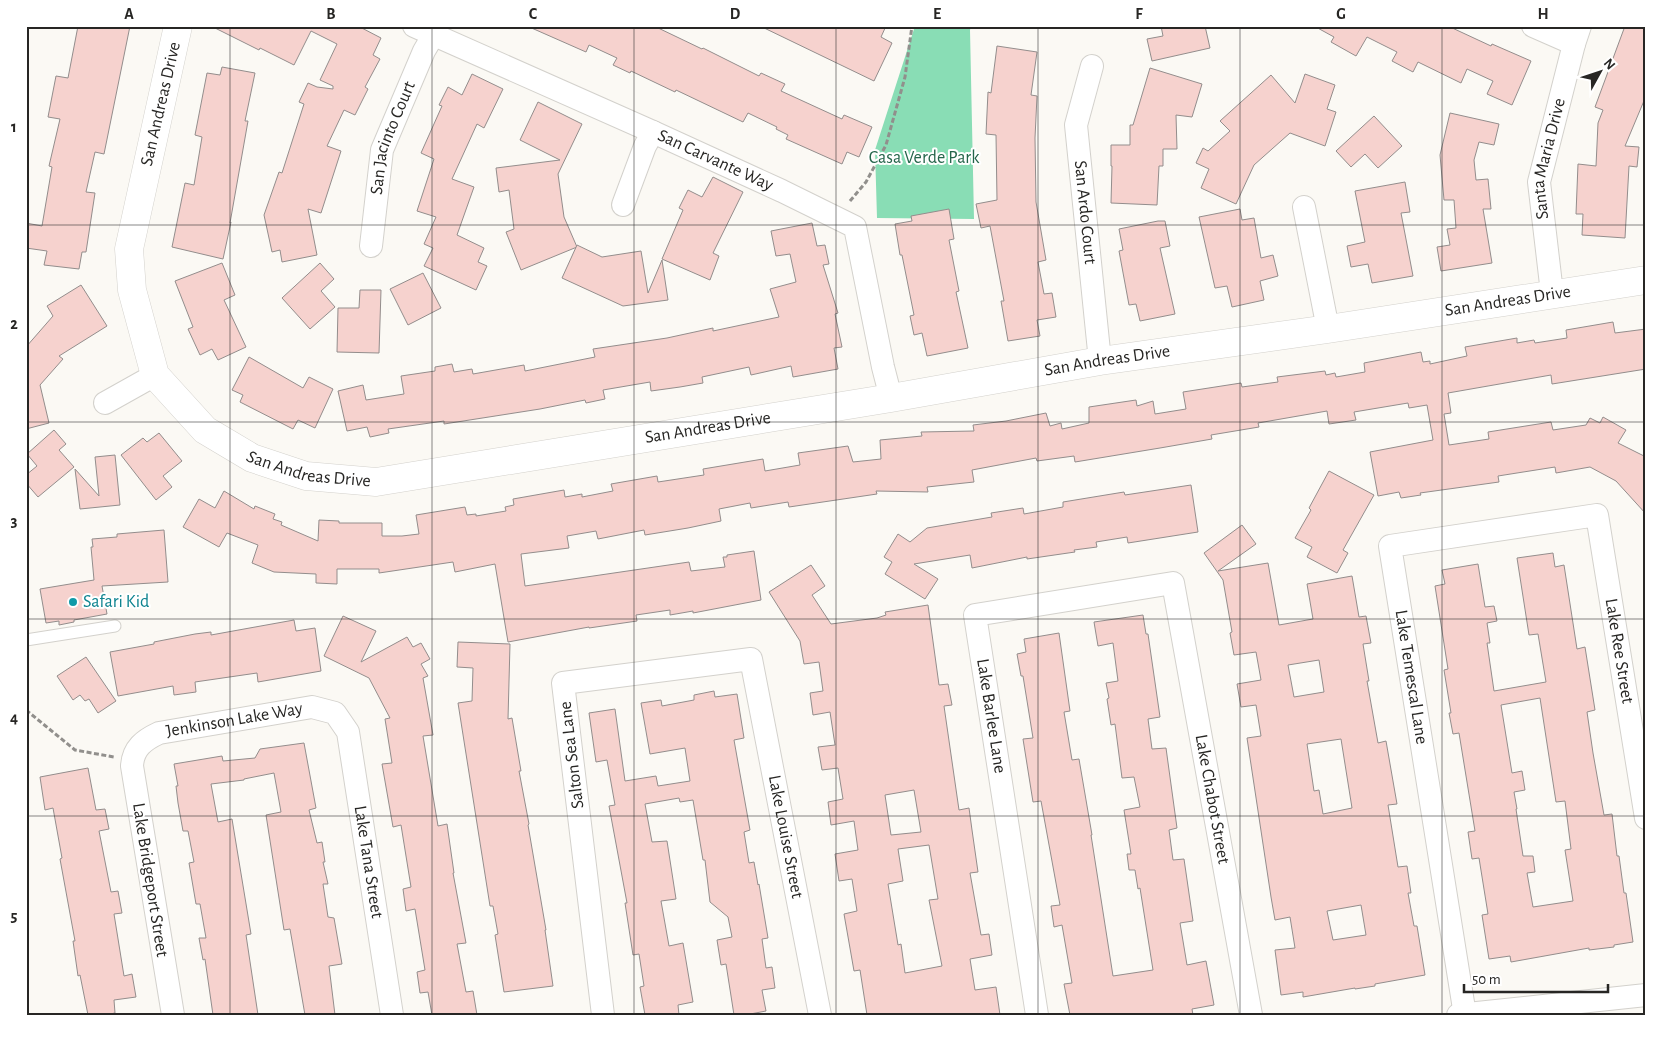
<svg xmlns="http://www.w3.org/2000/svg" width="1672" height="1041" font-family="'Alegreya Sans',sans-serif">
<style>
.green{fill:#89ddb5}
.building{fill:#f6d2ce;stroke:#938d8c;fill-rule:evenodd}
.lines{fill:none;stroke-linecap:round;stroke-linejoin:round}
.lane-casing{stroke:#d3d1cc;stroke-width:13}
.street-casing{stroke:#d3d1cc;stroke-width:24}
.secondary-casing{stroke:#d3d1cc;stroke-width:29}
.path{stroke:#918f8c;stroke-width:3;stroke-dasharray:5 2.5;stroke-linecap:butt}
.lane{stroke:#fff;stroke-width:11}
.street{stroke:#fff;stroke-width:22}
.secondary{stroke:#fff;stroke-width:28}
.grid{fill:none;stroke:#272624;stroke-width:1;stroke-opacity:0.55}
.culture-dot{fill:#0f9aa8;stroke:#fff;stroke-width:2}
.labels{text-anchor:middle;dominant-baseline:central;stroke-width:4;stroke-linejoin:round;paint-order:stroke}
.street-label{font-size:18px;fill:#272624;stroke:#fff}
.park-label{font-size:18px;fill:#24654a;stroke:#fff}
.culture-label{font-size:18px;fill:#0d838f;stroke:#fff;text-anchor:start}
.neatline{fill:none;stroke:#272624;stroke-width:2}
.grid-label{font-size:16px;text-anchor:middle;font-weight:bold;fill:#272624}
</style>
<rect width="100%" height="100%" fill="#fbf9f4"/>
<polygon class="green" points="915,26 971,26 970,30 974,219 877,218 875,150"/>
<g class="building">
<polygon points="78,26 130,26 104,154 95,152 86,192 95,193 86,252 82,252 79,269 44,265 47,251 26,248 26,223 42,226 52,167 49,166 60,119 48,117 56,76 68,78"/>
<polygon points="211,26 358,26 381,38 373,55 380,59 365,87 368,89 355,115 344,110 327,146 341,151 321,213 308,209 317,255 282,262 280,250 272,252 264,215 279,172 282,173 304,104 299,102 308,83 317,87 333,89 333,86 320,80 337,44 311,31 294,65 260,48 259,50"/>
<polygon points="527,26 654,26 702,49 703,48 759,76 761,73 785,84 781,91 842,119 844,115 872,127 859,157 847,152 842,164 786,139 788,135 776,129 777,127 748,113 743,122 676,90 675,92 631,71 630,73 613,65 617,58 589,45 586,52"/>
<polygon points="760,26 886,26 881,37 892,43 874,81"/>
<polygon points="1161,26 1205,26 1210,48 1152,61 1147,39 1163,36"/>
<polygon points="1314,26 1448,26 1491,46 1492,44 1531,61 1512,105 1487,94 1493,81 1467,69 1461,83 1418,62 1413,72 1392,61 1397,52 1367,37 1356,56 1331,42 1334,37"/>
<polygon points="1625,26 1646,26 1646,96 1625,146 1639,147 1637,167 1629,166 1625,238 1582,235 1583,214 1576,214 1578,164 1596,166 1598,123 1603,110 1595,107"/>
<polygon points="997,46 1037,52 1031,95 1037,96 1035,138 1036,202 1046,260 1038,262 1044,294 1052,293 1056,317 1037,320 1040,336 1008,341 1001,301 1004,301 990,226 981,228 976,204 997,200 996,135 986,134 988,92 991,93"/>
<polygon points="222,67 255,73 245,121 248,121 230,223 231,222 223,259 172,247 185,183 194,185 202,137 195,135 207,73 220,75"/>
<polygon points="1150,68 1202,84 1192,117 1176,115 1177,149 1163,149 1163,166 1159,166 1157,205 1111,203 1112,166 1111,166 1111,145 1130,145 1130,125 1133,125"/>
<polygon points="472,74 503,89 484,128 477,124 452,179 474,187 457,235 484,248 478,262 487,266 476,290 424,266 433,248 424,244 436,217 417,211 434,159 421,153 442,106 439,105 448,87 462,95"/>
<polygon points="1305,74 1335,85 1327,109 1336,112 1325,146 1290,133 1254,165 1236,204 1201,188 1209,169 1196,163 1203,148 1208,151 1230,131 1220,121 1271,75 1295,103"/>
<polygon points="538,102 582,124 558,174 564,217 577,247 521,270 506,232 514,229 509,190 499,192 496,168 560,160 520,140"/>
<polygon points="1450,113 1499,124 1494,145 1479,142 1474,160 1476,180 1488,179 1491,209 1483,209 1492,263 1441,271 1437,247 1450,245 1447,229 1456,228 1454,200 1444,200 1440,155"/>
<polygon points="1374,116 1402,146 1378,168 1365,154 1351,167 1336,151"/>
<polygon points="713,177 743,192 713,253 719,256 710,280 662,259 683,210 679,208 688,190 702,197"/>
<polygon points="1405,182 1410,212 1401,213 1413,276 1372,283 1368,264 1351,267 1347,246 1365,242 1355,191"/>
<polygon points="949,209 954,239 949,240 959,291 956,292 968,348 927,356 922,333 914,335 910,316 914,315 902,255 900,255 895,224 912,221 911,216"/>
<polygon points="1240,209 1242,220 1254,218 1261,258 1273,255 1278,276 1260,281 1264,300 1232,307 1227,286 1215,288 1199,217"/>
<polygon points="1158,221 1165,221 1170,246 1160,248 1175,314 1140,321 1136,304 1129,305 1119,251 1123,250 1119,229"/>
<polygon points="812,223 817,246 825,245 829,264 823,265 838,313 835,314 842,347 834,348 838,369 793,377 791,366 751,375 749,367 702,377 703,383 680,387 651,391 650,382 603,390 605,399 586,403 585,400 540,409 444,424 444,421 388,429 389,433 370,437 367,427 347,431 338,391 363,385 366,400 404,394 401,376 435,371 435,367 452,364 454,372 472,369 473,374 524,365 525,371 595,357 593,349 667,338 713,328 713,331 779,317 770,289 796,282 790,254 776,256 771,231"/>
<polygon points="577,245 602,257 641,251 648,293 662,260 668,300 623,306 562,278"/>
<polygon points="222,263 235,295 224,300 246,347 218,360 212,349 200,355 188,329 193,327 175,281"/>
<polygon points="320,263 334,279 321,291 335,307 310,329 282,298"/>
<polygon points="423,273 441,308 408,325 390,289"/>
<polygon points="81,285 107,326 59,356 63,359 40,385 49,423 26,429 26,347 53,316 47,306"/>
<polygon points="360,290 381,290 379,353 337,352 338,308 359,308"/>
<polygon points="1613,322 1615,333 1646,329 1646,369 1552,384 1551,375 1448,393 1451,413 1444,414 1449,445 1489,439 1488,432 1551,422 1553,430 1586,425 1590,418 1600,423 1603,417 1626,430 1618,443 1646,457 1646,514 1616,481 1590,467 1556,473 1555,467 1498,476 1499,482 1420,493 1421,495 1401,498 1399,492 1378,496 1370,452 1433,440 1427,405 1409,408 1408,403 1354,412 1356,420 1329,424 1327,411 1258,423 1259,427 1211,435 1212,439 1160,448 1075,462 1074,456 1037,461 1036,458 972,470 974,482 927,487 928,492 876,491 877,494 789,507 788,502 751,508 750,503 719,509 721,521 688,528 645,535 644,530 598,539 596,531 567,536 569,548 521,554 525,586 689,562 691,571 725,567 723,557 727,557 727,555 754,551 761,600 693,613 693,611 670,615 670,610 636,615 637,621 589,628 589,627 508,642 495,564 455,572 453,562 379,573 379,569 337,569 337,584 316,583 316,574 274,572 252,563 258,545 227,533 219,547 183,527 199,499 215,508 224,491 254,509 255,506 275,514 273,519 282,522 281,525 318,541 319,520 339,521 339,523 382,523 382,536 402,536 419,534 416,515 465,507 467,515 476,514 476,516 506,511 505,507 514,505 513,499 564,490 565,497 582,494 582,497 613,491 611,484 657,476 658,482 704,475 703,469 763,459 765,471 800,465 798,453 848,446 853,462 881,459 880,440 922,436 921,432 974,431 973,425 1006,421 1046,413 1050,426 1061,423 1062,429 1089,423 1089,407 1136,400 1137,406 1153,401 1155,414 1186,409 1183,392 1241,383 1242,387 1278,382 1277,377 1325,371 1326,375 1335,373 1336,377 1365,372 1364,363 1421,352 1423,362 1430,361 1430,364 1467,356 1465,347 1517,338 1517,343 1534,340 1535,343 1567,338 1566,330"/>
<polygon points="249,357 303,388 309,377 333,389 315,428 298,420 293,429 240,402 243,395 232,390"/>
<polygon points="54,430 66,444 59,450 74,467 38,497 26,483 26,475 37,466 27,454"/>
<polygon points="159,433 182,461 163,476 172,487 156,500 121,455 143,438 147,442"/>
<polygon points="115,455 120,505 80,509 75,469 99,496 95,457"/>
<polygon points="1329,471 1374,495 1343,550 1348,553 1337,573 1307,557 1312,547 1295,538 1311,510 1309,508"/>
<polygon points="1191,485 1198,532 1128,543 1127,537 1096,542 1097,547 1074,550 1075,552 1027,559 1027,557 972,568 970,555 914,564 938,579 925,599 885,574 892,562 884,557 898,534 910,542 927,528 992,517 991,513 1023,508 1024,514 1063,507 1063,502 1124,492 1125,495"/>
<path d="M1242,525L1256,544L1218,571L1268,563L1279,625L1313,619L1307,584L1352,576L1359,617L1366,616L1371,643L1363,644L1369,681H1367L1378,743L1386,741L1397,804L1388,805L1398,867L1407,866L1411,893H1408L1414,926H1417L1425,975L1375,984V986L1355,989V988L1303,997V992L1281,995L1275,950L1295,948L1290,917L1275,920L1271,897L1247,738L1261,736L1256,705L1241,707L1237,684L1261,680L1256,652L1234,655L1230,633L1232,632L1223,580L1204,553ZM1319,660L1324,692L1294,697L1288,665ZM1341,739L1352,808L1323,814L1319,790L1314,791L1307,744ZM1361,905L1366,935L1333,940L1327,911Z"/>
<polygon points="164,530 168,582 102,586 107,614 74,620 74,622 59,625 59,621 46,623 40,589 94,580 91,547 93,547 92,539 117,537 117,534"/>
<path d="M1553,553L1555,567L1564,565L1577,649L1585,647L1595,710L1587,712L1593,753L1604,815L1612,814L1617,856H1619L1624,893H1626L1633,942L1614,945V947L1589,950V948L1511,962L1510,956L1489,959L1482,915L1488,914L1479,858L1472,859L1468,832L1475,831L1459,733L1453,734L1449,713H1451L1444,670L1448,669L1435,586L1445,584L1442,570L1478,564L1485,607L1494,606L1497,621L1487,623L1490,643H1487L1494,691L1546,682L1538,634L1529,635L1517,558ZM1540,698L1556,802L1565,801L1571,849L1565,850L1573,901L1533,907L1527,873L1535,872L1533,856H1523L1516,809H1517L1514,792L1525,790L1522,771L1512,773L1501,705Z"/>
<path d="M811,565L825,586L812,595L831,624L877,618L886,615L885,612L928,605L939,685L948,684L952,705L944,706L959,810L969,808L972,830L978,872L970,873L981,935L989,934L992,955L970,959L975,990L996,987L1000,1015H867L860,970L854,971L844,914L857,911L852,879L839,881L835,854L858,850L854,821L831,825L828,802L843,799L838,768L822,770L818,747L835,745L830,712L813,715L810,693L823,691L819,662L804,664L800,641L769,592ZM914,790L921,832L891,835L885,795ZM929,845L938,899L929,900L942,966L905,973L901,944L898,945L888,884L903,881L898,849Z"/>
<polygon points="1143,615 1146,634 1148,634 1160,717 1148,719 1152,749 1166,748 1177,828 1169,830 1173,860 1184,859 1193,921 1180,923 1187,965 1206,961 1214,1005 1192,1009 1193,1015 1070,1015 1064,984 1072,983 1062,925 1054,927 1051,906 1060,905 1041,801 1033,802 1023,739 1033,738 1023,676 1021,676 1017,654 1026,652 1024,639 1059,633 1070,711 1064,712 1072,760 1079,759 1092,835 1091,835 1113,976 1153,970 1140,888 1138,889 1135,870 1129,870 1127,854 1131,854 1124,810 1140,807 1134,777 1122,778 1115,724 1111,725 1107,699 1109,698 1106,683 1118,681 1113,643 1098,646 1094,622"/>
<polygon points="343,616 376,631 361,662 407,637 413,647 421,643 430,659 421,664 428,676 423,678 433,735 423,736 438,826 447,824 454,873 453,873 466,943 457,944 466,992 473,991 477,1015 432,1015 428,992 420,993 417,972 425,970 415,909 406,911 403,889 411,887 401,825 393,827 382,764 392,763 385,719 390,718 369,678 324,656"/>
<polygon points="294,620 296,631 315,628 321,671 258,682 257,673 195,682 196,692 174,695 173,686 118,696 110,652 154,644 154,642 195,634 211,632 211,635"/>
<polygon points="458,642 510,644 508,719 512,718 521,771 519,771 529,824 528,825 546,930 545,930 553,986 504,992 495,935 498,934 493,906 490,906 458,703 472,701 473,668 457,667"/>
<polygon points="86,657 116,701 98,713 89,699 85,701 80,695 73,700 57,676"/>
<polygon points="714,691 715,697 737,694 744,738 734,740 750,830 744,832 749,863 754,862 758,885 759,884 768,938 762,939 766,968 772,967 775,988 762,990 766,1011 745,1015 734,1015 726,964 721,965 717,940 732,937 728,917 710,902 705,860 703,860 693,800 680,802 679,798 645,804 652,842 667,841 676,899 661,901 669,946 683,943 693,1002 678,1005 679,1015 645,1015 640,987 644,986 639,954 633,955 625,903 627,903 609,806 615,805 607,760 596,762 589,713 615,709 625,781 656,776 658,786 690,781 685,748 650,754 641,703 661,700 662,706 694,700 694,695"/>
<polygon points="304,743 316,808 309,810 317,843 322,842 325,862 323,862 328,884 323,884 328,917 334,918 342,964 329,966 335,1015 305,1015 290,929 284,930 266,815 281,812 274,773 244,779 244,780 211,784 218,822 232,819 251,934 246,935 258,1015 213,1015 205,959 203,960 199,938 206,938 200,904 196,904 189,863 194,862 188,831 183,831 178,803 176,786 178,786 174,764 222,756 223,761 255,758 260,749"/>
<polygon points="88,768 96,810 105,809 109,829 99,831 111,892 118,891 122,913 114,914 124,976 132,974 136,997 114,1000 115,1013 105,1015 88,1015 80,975 78,976 73,941 75,941 60,859 62,858 53,808 45,810 40,777"/>
</g>
<g class="lines">
<g class="lane-casing">
<polyline id="lane" points="26,640 115,626"/>
</g>
<g class="street-casing">
<g id="street">
<path id="s1" d="M414,26L653,132L782,191L855,227L883,367L891,398"/>
<polyline points="1533,26 1574,44"/>
<path id="s2" d="M1092,66L1076,125L1100,361"/>
<polyline points="623,205 645,146 653,132"/>
<polyline points="1304,207 1328,329"/>
<path id="s3" d="M371,246L382,150L424,51L434,34"/>
<path id="s4" d="M1552,293L1539,182L1574,44L1580,26"/>
<polyline points="105,403 155,375"/>
<path id="s5" d="M173,1015L132,766C133,748 144,740 159,733L312,707L335,713L348,732L392,1015"/>
<path id="s6" d="M603,1015L563,683L751,659L820,1015"/>
<path id="s7" d="M1037,1015L975,615L1173,583L1251,1015"/>
<polyline points="1458,1015 1646,995"/>
<path id="s8" d="M1465,1015L1390,546L1597,515L1646,818"/>
</g>
</g>
<g class="secondary-casing">
<g id="secondary">
<path id="s9" d="M178,26L129,249L132,290L155,375L205,430L252,458L306,476L376,482L891,398L1100,361L1328,329L1646,280"/>
</g>
</g>
<g class="path">
<polyline points="850,201 866,182 886,145 905,77 912,26"/>
<polyline points="26,710 75,750 114,757"/>
</g>
<use href="#lane" class="lane"/>
<use href="#street" class="street"/>
<use href="#secondary" class="secondary"/>
</g>
<path class="grid" d="M230,26V1015M432,26V1015M634,26V1015M836,26V1015M1038,26V1015M1240,26V1015M1442,26V1015M26,225H1646M26,422H1646M26,619H1646M26,816H1646"/>
<circle class="culture-dot" cx="73" cy="602" r="5"/>
<g class="labels">
<g class="street-label">
<text transform="translate(161 104) rotate(-77)">San Andreas Drive</text>
<text stroke="none"><textPath href="#s3" startOffset="111">San Jacinto Court</textPath></text>
<text stroke="none"><textPath href="#s4" startOffset="136">Santa Maria Drive</textPath></text>
<text stroke="none"><textPath href="#s1" startOffset="330">San Carvante Way</textPath></text>
<text stroke="none"><textPath href="#s2" startOffset="149">San Ardo Court</textPath></text>
<text stroke="none"><textPath href="#s9" startOffset="1760">San Andreas Drive</textPath></text>
<text stroke="none"><textPath href="#s9" startOffset="1355">San Andreas Drive</textPath></text>
<text stroke="none"><textPath href="#s9" startOffset="950">San Andreas Drive</textPath></text>
<text stroke="none"><textPath href="#s9" startOffset="545">San Andreas Drive</textPath></text>
<text stroke="none"><textPath href="#s8" startOffset="822">Lake Ree Street</textPath></text>
<text transform="translate(1411 677) rotate(81)">Lake Temescal Lane</text>
<text transform="translate(991 716) rotate(81)">Lake Barlee Lane</text>
<text stroke="none"><textPath href="#s5" startOffset="374">Jenkinson Lake Way</textPath></text>
<text transform="translate(572 755) rotate(-97)">Salton Sea Lane</text>
<text stroke="none"><textPath href="#s7" startOffset="825">Lake Chabot Street</textPath></text>
<text stroke="none"><textPath href="#s6" startOffset="705">Lake Louise Street</textPath></text>
<text stroke="none"><textPath href="#s5" startOffset="631">Lake Tana Street</textPath></text>
<text transform="translate(150 880) rotate(81)">Lake Bridgeport Street</text>
</g>
<g class="park-label">
<text x="924" y="158">Casa Verde Park</text>
</g>
<g class="culture-label">
<text x="83" y="602">Safari Kid</text>
</g>
</g>
<rect width="1672" height="1041" fill="none" stroke="#ffffff" stroke-width="55"/>
<g transform="translate(1600 72) rotate(50)" stroke="#ffffff" stroke-width="4" paint-order="stroke">
<path d="M0-4L9 19L0 12L-9 19Z" fill="#272624"/>
<text y="-8" font-size="14" font-weight="bold" text-anchor="middle" fill="#272624">N</text>
</g>
<path d="M1464 984v8h144v-8" fill="none" stroke="#272624" stroke-width="2.5"/>
<text x="1472" y="984" font-size="15" fill="#272624" stroke="#ffffff" stroke-width="4" paint-order="stroke">50 m</text>
<rect x="28" y="28" width="1616" height="986" class="neatline"/>
<g class="grid-label">
<text x="129" y="19">A</text>
<text x="331" y="19">B</text>
<text x="533" y="19">C</text>
<text x="735" y="19">D</text>
<text x="937" y="19">E</text>
<text x="1139" y="19">F</text>
<text x="1341" y="19">G</text>
<text x="1543" y="19">H</text>
<text x="14" y="132">1</text>
<text x="14" y="329">2</text>
<text x="14" y="526">3</text>
<text x="14" y="723">4</text>
<text x="14" y="921">5</text>
</g>
</svg>
